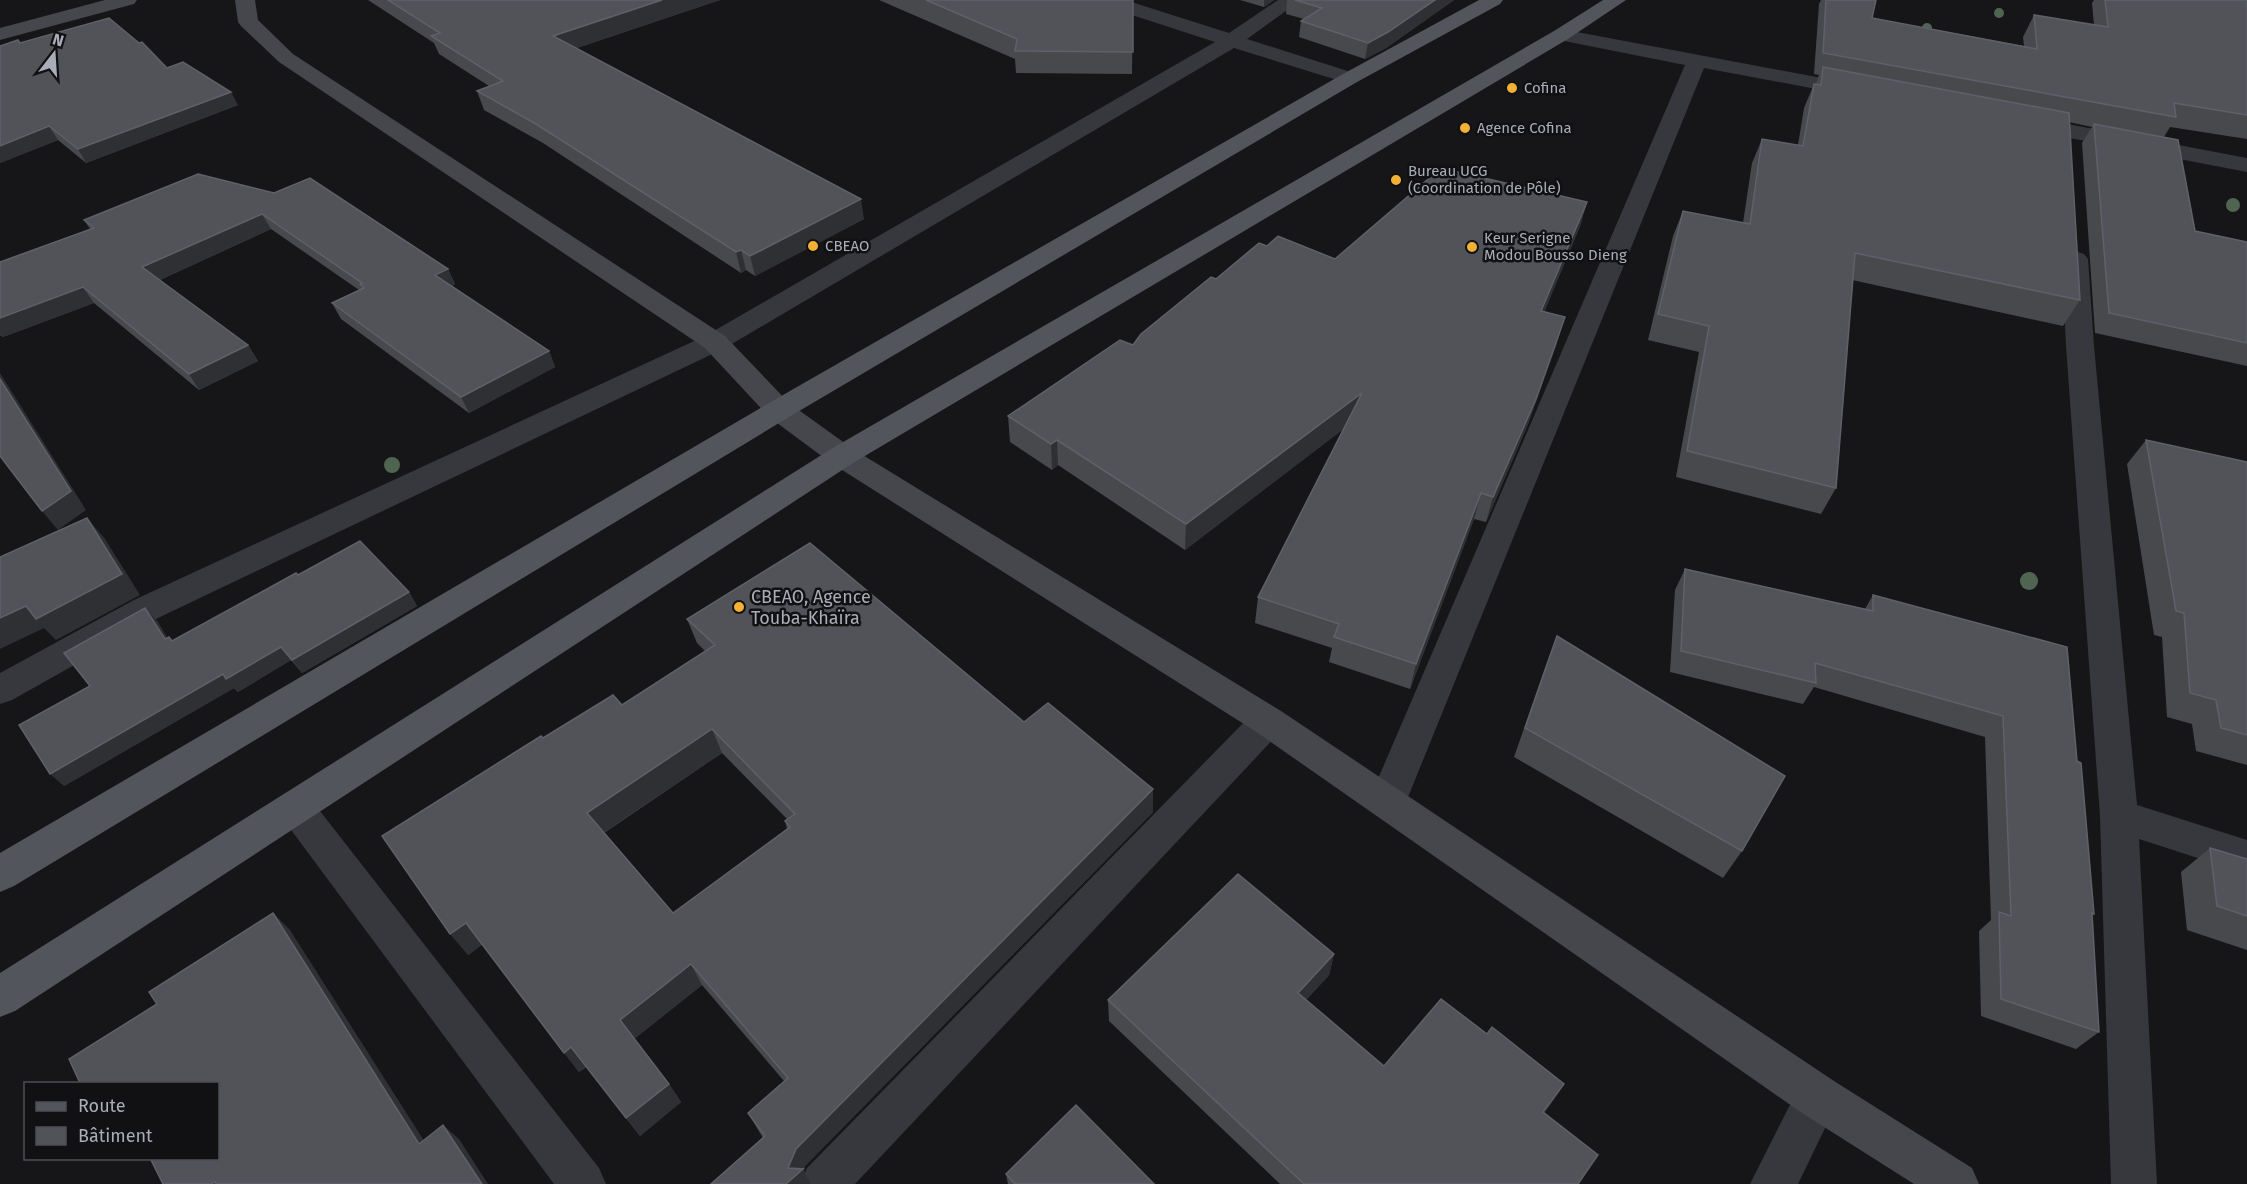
<svg xmlns="http://www.w3.org/2000/svg" width="2247" height="1184" font-family="'Fira Sans',sans-serif">
<style>
.lines{fill:none;stroke-linecap:round;stroke-linejoin:round}
.street{fill:#37383d;fill-rule:evenodd}
.secondary{fill:#45474d;fill-rule:evenodd}
.primary{fill:#53555c;fill-rule:evenodd}
.tree{fill:#506452}
.wall{fill:#47494d;fill-rule:evenodd}
.shaded-wall{fill:#2f3033}
.building{fill:#525359;stroke:#5f6168;stroke-width:1.5;fill-rule:evenodd}
.poi-dot{fill:#f2b134;stroke:#111113;stroke-width:2}
.labels{text-anchor:middle;dominant-baseline:central;stroke-width:5;stroke-linejoin:round;paint-order:stroke}
.far-poi-label{font-size:15px;fill:#a8adb8;stroke:#111113;text-anchor:start}
.poi-label{font-size:18px;fill:#a8adb8;stroke:#111113;text-anchor:start}
</style>
<rect width="100%" height="100%" fill="#161618"/>
<g class="lines">
<g class="street">
<polygon points="1095,0 1125,0 1229,33 1278,0 1301,0 1247,39 1357,74 1361,78 1357,82 1350,84 1234,48 725,348 158,618 12,700 0,704 0,673 134,600 705,336 1215,42 1098,4"/>
<polygon points="1561,29 1859,85 1867,86 1870,91 1867,96 1859,97 1704,68 1406,802 1400,813 1387,818 1374,813 1368,802 1685,65 1554,39 1551,35 1554,31"/>
<polygon points="2025,116 2247,158 2247,172 2017,128 2014,123 2017,118"/>
<polygon points="2075,251 2084,254 2088,259 2094,346 2137,805 2247,840 2247,874 2139,839 2157,1184 2111,1184 2100,816 2066,346 2062,259 2066,254"/>
<polygon points="1268,706 1281,711 1286,721 1281,731 855,1184 800,1184 807,1168 1255,711"/>
<polygon points="296,792 309,797 599,1168 606,1184 554,1184 283,819 277,808 283,797"/>
<polygon points="1818,1075 1834,1081 1840,1097 1798,1184 1750,1184 1802,1081"/>
</g>
<g class="secondary">
<polygon points="105,0 137,0 134,4 0,40 0,28"/>
<polygon points="235,0 255,0 258,20 293,54 725,336 789,403 853,449 1281,711 1834,1081 1972,1168 1979,1184 1914,1184 1802,1113 1255,731 831,463 769,417 705,348 279,62 241,26 238,22"/>
</g>
<g class="primary">
<polygon points="1479,0 1503,0 1500,4 1357,82 789,417 14,886 0,892 0,853 769,403 1343,74"/>
<polygon points="1603,0 1626,0 1568,39 853,463 15,1011 0,1017 0,973 831,449 1554,31"/>
</g>
</g>
<g class="tree">
<circle cx="1999" cy="13" r="5"/>
<circle cx="1927" cy="28" r="5"/>
<circle cx="2233" cy="205" r="7"/>
<circle cx="392" cy="465" r="8"/>
<circle cx="2029" cy="581" r="9"/>
</g>
<g class="wall">
<polygon points="368,0 720,0 577,48 864,219 755,276 746,270 741,273 543,143 484,110 477,91 489,86 439,54 434,43"/>
<polygon points="879,0 1133,0 1132,74 1016,73 1015,59"/>
<polygon points="1240,0 1274,0 1264,7"/>
<polygon points="1287,0 1454,0 1386,48 1365,59 1299,37 1301,21 1304,19 1286,14"/>
<polygon points="1821,0 1876,0 1872,18 2024,46 2023,37 2034,15 2094,25 2092,3 2094,0 2247,0 2247,139 2170,127 2164,137 2195,231 2247,242 2247,366 2095,333 2082,143 2092,127 2069,122 2080,300 2063,326 1852,280 1836,488 1821,514 1676,477 1699,352 1648,340 1673,236 1683,211 1743,223 1752,163 1762,139 1798,145 1804,108 1814,84 1816,84 1819,75 1814,74 1819,4"/>
<polygon points="20,43 167,68 238,105 86,163 58,140 0,163"/>
<polygon points="198,174 448,269 455,284 452,286 549,351 555,367 469,413 341,319 332,303 359,290 271,229 160,280 248,345 258,361 199,390 94,303 3,337 0,335 0,262 90,229 84,220"/>
<polygon points="1587,202 1580,226 1544,312 1557,343 1528,424 1486,522 1474,519 1410,689 1329,662 1332,648 1255,623 1258,597 1343,429 1185,550 1058,465 1052,470 1010,442 1008,416 1133,345 1216,279 1267,246 1335,259"/>
<polygon points="2146,440 2247,462 2247,765 2196,751 2192,724 2167,717 2162,637 2154,635 2127,464"/>
<polygon points="1685,569 1865,609 1873,595 2077,761 2094,914 2092,916 2099,1032 2076,1049 1981,1016 1979,931 1991,920 1985,737 1814,687 1803,704 1670,672 1675,590"/>
<polygon points="298,575 409,592 417,606 302,673 291,660 238,692 234,688 64,786 90,686 157,621 167,638 172,641"/>
<path d="M687,619L1024,722L1153,789V812L805,1166L804,1171L811,1184H711L763,1138L748,1113L784,1081L702,985L634,1039L669,1084L681,1102L640,1136L586,1067L579,1072L483,944L468,955L543,738L622,705L705,651L697,643ZM722,753L787,819L785,821L787,829L673,913L604,833Z"/>
<polygon points="1557,636 1742,851 1723,878 1514,757 1546,665"/>
<polygon points="2210,848 2247,859 2247,950 2187,930 2181,872"/>
<polygon points="1334,954 1329,975 1306,1000 1384,1066 1487,1034 1564,1084 1544,1113 1578,1184 1280,1184 1109,1021 1108,1000"/>
<polygon points="1006,1174 1154,1184 1008,1184"/>
</g>
<g class="shaded-wall">
<polygon points="662,0 720,0 559,54 553,36"/>
<polygon points="1264,0 1274,0 1264,7"/>
<polygon points="1435,0 1454,0 1386,48 1365,59 1368,43"/>
<polygon points="231,92 238,105 86,163 78,149"/>
<polygon points="49,126 58,140 0,163 0,146"/>
<polygon points="861,199 864,219 755,276 750,256"/>
<polygon points="1587,202 1580,226 1534,337 1541,311"/>
<polygon points="262,214 271,229 153,283 142,267"/>
<polygon points="741,250 746,270 741,273 736,252"/>
<polygon points="448,269 455,284 442,291 435,275"/>
<polygon points="83,287 94,303 3,337 0,334 0,318"/>
<polygon points="1565,317 1557,343 1528,424 1486,522 1493,497"/>
<polygon points="248,345 258,361 199,390 189,374"/>
<polygon points="549,351 555,367 469,413 461,397"/>
<polygon points="0,373 86,510 58,530 42,511 0,379"/>
<polygon points="1362,393 1357,419 1185,550 1186,524"/>
<polygon points="1057,440 1058,465 1052,470 1051,444"/>
<polygon points="1481,493 1474,519 1410,689 1416,664"/>
<polygon points="87,518 105,539 140,595 56,640 44,628 0,649 0,618"/>
<polygon points="409,592 417,606 302,673 292,660"/>
<polygon points="145,608 157,621 176,652 165,639"/>
<polygon points="281,647 291,660 238,692 234,688 64,786 50,774 223,674"/>
<polygon points="712,729 722,753 600,835 587,813"/>
<polygon points="1153,789 1153,812 805,1166 804,1171 811,1184 786,1184 788,1168 796,1149"/>
<polygon points="273,913 290,930 435,1158 419,1144"/>
<polygon points="466,923 483,944 468,955 450,934"/>
<polygon points="1334,954 1329,975 1293,1014 1298,993"/>
<polygon points="691,964 702,985 633,1040 620,1020"/>
<polygon points="571,1047 586,1066 579,1072 564,1053"/>
<polygon points="669,1084 681,1102 640,1136 626,1118"/>
<polygon points="1564,1084 1551,1104 1531,1131 1543,1112"/>
<polygon points="443,1125 459,1139 488,1184 482,1184"/>
</g>
<g class="building">
<polygon points="388,0 662,0 553,36 861,199 750,256 741,250 736,252 536,124 477,91 503,81 431,36 440,33"/>
<polygon points="926,0 1133,0 1133,52 1015,51 1017,39"/>
<polygon points="1295,0 1435,0 1388,32 1368,43 1301,21 1322,8"/>
<polygon points="1826,0 1876,0 1872,18 2037,49 2034,15 2108,27 2105,0 2247,0 2247,115 2174,103 2176,117 1823,53"/>
<polygon points="109,18 139,43 142,42 167,68 183,62 231,92 78,149 49,126 0,146 0,46 18,40 20,43"/>
<polygon points="1823,67 2069,113 2080,300 1855,253 1836,488 1687,451 1709,326 1658,314 1683,211 1750,224 1762,139 1803,146 1814,84 1821,85"/>
<polygon points="2094,124 2178,140 2195,231 2247,242 2247,343 2109,313"/>
<polygon points="1441,168 1587,202 1541,311 1565,317 1536,399 1493,497 1481,493 1416,664 1334,637 1339,624 1258,597 1362,393 1186,524 1057,440 1051,444 1008,416 1120,340 1133,345 1141,334 1211,277 1216,279 1259,243 1267,246 1278,236 1335,259"/>
<polygon points="198,174 274,193 310,178 448,269 435,275 549,351 461,397 332,303 364,288 360,284 362,283 262,214 142,267 248,345 189,374 83,287 0,318 0,262 94,228 84,220"/>
<polygon points="0,379 71,491 42,511 0,456"/>
<polygon points="2146,440 2247,462 2247,735 2221,728 2216,700 2190,693 2184,613 2176,611"/>
<polygon points="87,518 122,574 36,619 26,606 0,618 0,557"/>
<polygon points="360,541 409,592 292,660 281,647 226,679 223,674 50,774 19,725 90,686 64,653 145,608 165,639 169,637 172,641 296,573 298,575"/>
<path d="M810,543L1024,722L1048,703L1153,789L796,1149L788,1168L803,1169L786,1184H711L765,1136L748,1113L788,1078L691,964L620,1020L669,1084L626,1118L571,1047L564,1053L466,923L450,934L382,836L541,736L543,738L613,695L622,705L715,645L687,619ZM712,729L795,814L785,821L790,827L673,913L587,813Z"/>
<polygon points="1685,569 1873,611 1873,595 2067,647 2077,761 2081,763 2094,914 2092,913 2099,1032 2001,999 1999,912 2011,916 2003,716 1815,663 1816,683 1681,651"/>
<polygon points="1557,636 1785,776 1742,851 1525,728"/>
<polygon points="2210,848 2247,859 2247,916 2217,906"/>
<polygon points="1238,874 1334,954 1298,993 1384,1066 1441,999 1487,1034 1492,1027 1564,1084 1543,1112 1598,1155 1578,1184 1304,1184 1108,1000"/>
<polygon points="273,913 419,1144 443,1125 482,1184 216,1184 215,1182 212,1184 163,1184 150,1158 218,1158 218,1083 80,1083 69,1059 157,1004 149,992"/>
<polygon points="1076,1105 1154,1184 1015,1184 1006,1174"/>
</g>
<g class="poi-dot">
<circle cx="1512" cy="88" r="6"/>
<circle cx="1465" cy="128" r="6"/>
<circle cx="1396" cy="180" r="6"/>
<circle cx="813" cy="246" r="6"/>
<circle cx="1472" cy="247" r="6"/>
<circle cx="739" cy="607" r="6"/>
</g>
<g class="labels">
<g class="far-poi-label">
<text x="1524" y="88">Cofina</text>
<text x="1477" y="128">Agence Cofina</text>
<text x="1408" y="171">Bureau UCG<tspan x="1408" dy="17">(Coordination de Pôle)</tspan></text>
<text x="1484" y="238">Keur Serigne<tspan x="1484" dy="17">Modou Bousso Dieng</tspan></text>
<text x="825" y="246">CBEAO</text>
</g>
<g class="poi-label">
<text x="751" y="597">CBEAO, Agence<tspan x="751" dy="21">Touba-Khaïra</tspan></text>
</g>
</g>
<rect x="24" y="1082" width="195" height="78" fill="#111113" stroke="#4d4f55" stroke-width="1.5"/>
<rect x="36" y="1102" width="30" height="9" fill="#53555c" stroke="#4d4f55" stroke-width="1.5"/>
<text x="78" y="1112" font-size="18" fill="#a8adb8">Route</text>
<rect x="36" y="1127" width="30" height="18" fill="#525359" stroke="#4d4f55" stroke-width="1.5"/>
<text x="78" y="1142" font-size="18" fill="#a8adb8">Bâtiment</text>
<g transform="translate(54 54) rotate(17)" stroke="#111113" stroke-width="4.5" paint-order="stroke">
<path d="M0-4.5L10 22L0 15L-10 22Z" fill="#a8adb8"/>
<text y="-9" font-size="16" font-weight="bold" text-anchor="middle" fill="#a8adb8">N</text>
</g>
</svg>
